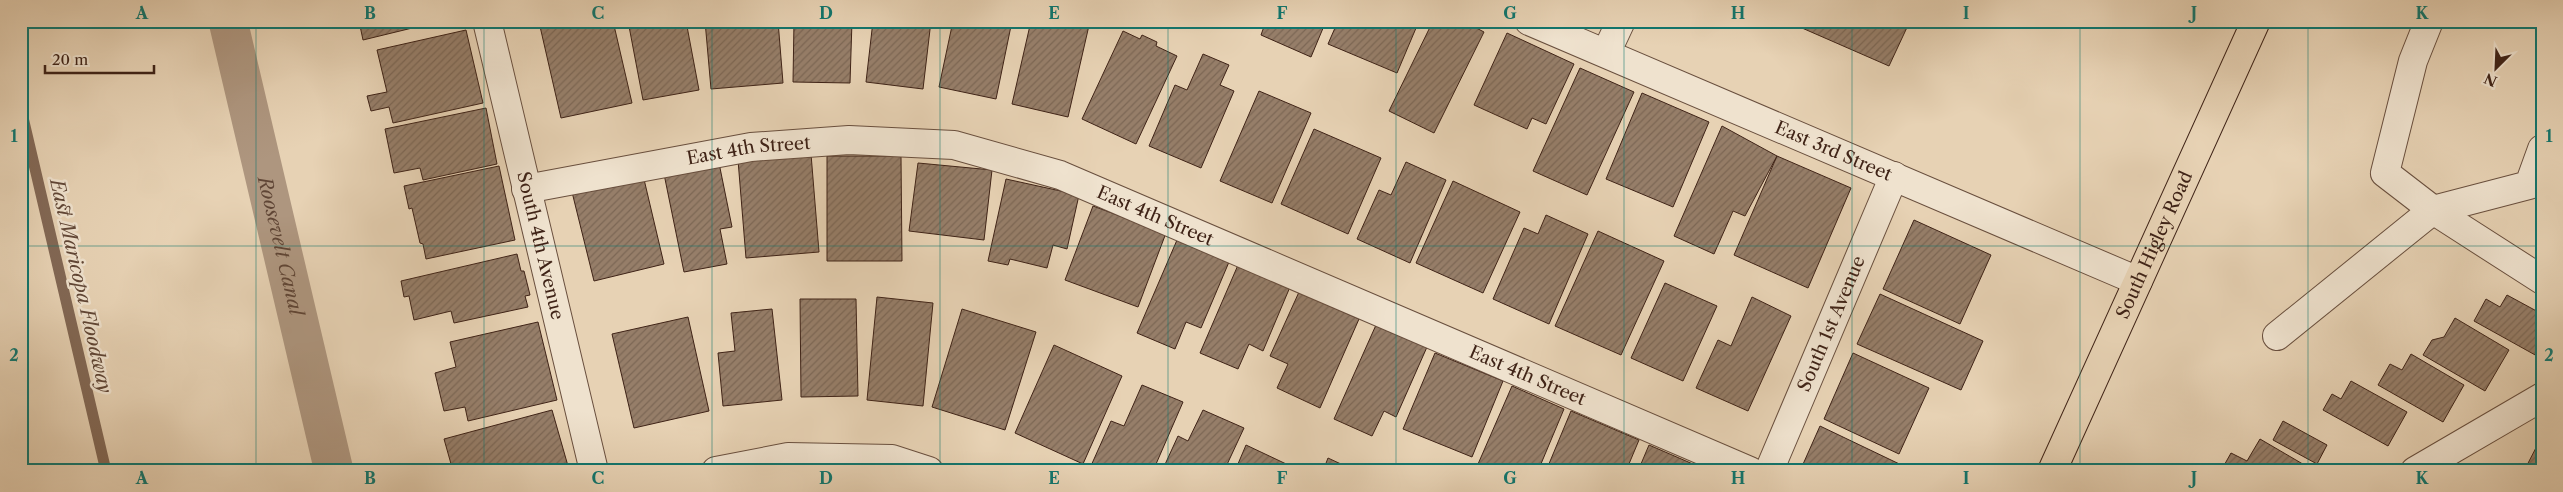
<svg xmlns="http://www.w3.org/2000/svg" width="2563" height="492" font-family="'Libre Caslon Text',serif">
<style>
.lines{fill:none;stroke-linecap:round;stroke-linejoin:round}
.stream{stroke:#826855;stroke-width:11}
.canal{stroke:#ae967f;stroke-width:39}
.building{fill:url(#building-hatch);stroke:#3f2317}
.minor-casing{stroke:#694f3e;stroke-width:30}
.major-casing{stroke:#3f2317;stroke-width:30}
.minor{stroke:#efe2ce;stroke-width:28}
.major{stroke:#e7d2b4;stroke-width:28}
.grid{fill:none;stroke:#0f766e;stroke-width:1;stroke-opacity:0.55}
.labels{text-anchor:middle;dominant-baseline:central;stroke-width:5;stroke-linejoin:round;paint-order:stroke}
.street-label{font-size:18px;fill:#3f2317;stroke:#efe2ce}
.water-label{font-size:19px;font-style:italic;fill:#604636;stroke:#efe2ce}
.neatline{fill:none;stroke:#0f766e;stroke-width:2}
.grid-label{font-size:16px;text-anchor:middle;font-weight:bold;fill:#0f766e}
</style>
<defs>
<pattern id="building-hatch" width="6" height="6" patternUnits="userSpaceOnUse" patternTransform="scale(1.25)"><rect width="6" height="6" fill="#967e69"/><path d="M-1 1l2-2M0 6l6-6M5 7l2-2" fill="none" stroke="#7c6755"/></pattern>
</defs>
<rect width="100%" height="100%" fill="#e7d2b4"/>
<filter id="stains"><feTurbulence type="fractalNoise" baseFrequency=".004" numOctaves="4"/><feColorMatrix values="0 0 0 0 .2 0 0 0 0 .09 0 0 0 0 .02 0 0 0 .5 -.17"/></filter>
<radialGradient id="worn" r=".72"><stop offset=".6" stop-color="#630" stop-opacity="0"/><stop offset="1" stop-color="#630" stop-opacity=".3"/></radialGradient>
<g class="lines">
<polyline class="stream" points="21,109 106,471"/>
<path class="canal" id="s1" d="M228,21L334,471"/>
</g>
<g class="building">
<polygon points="359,21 441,21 363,40"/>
<polygon points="545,21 613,21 632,103 561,118 539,22"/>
<polygon points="628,21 686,21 699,90 643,100"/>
<polygon points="705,21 778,21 783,83 711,89"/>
<polygon points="794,21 852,21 850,83 793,82"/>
<polygon points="873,21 931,21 923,89 866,82"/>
<polygon points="953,21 1012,21 996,99 939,87"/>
<polygon points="1031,21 1090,21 1068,117 1012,104"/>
<polygon points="1266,21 1326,21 1311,57 1261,35"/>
<polygon points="1338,21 1419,21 1397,73 1328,44"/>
<polygon points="1433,21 1463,21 1484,32 1434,133 1389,111"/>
<polygon points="1786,21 1910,21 1889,66"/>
<polygon points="466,30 483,103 393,123 389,107 371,111 367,96 387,92 377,50"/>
<polygon points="1123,31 1140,39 1142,35 1157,42 1156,46 1177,56 1136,144 1082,119"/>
<polygon points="1507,33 1574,64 1546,124 1532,118 1527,129 1474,105"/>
<polygon points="1203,54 1229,65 1220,85 1234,91 1201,168 1149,146 1175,85 1187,90"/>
<polygon points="1580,68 1634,92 1587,195 1533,171"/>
<polygon points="1259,91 1311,113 1272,203 1220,181"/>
<polygon points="1642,93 1709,122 1673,207 1606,179"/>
<polygon points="486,108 497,164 423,180 420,168 394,173 385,129"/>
<polygon points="1722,126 1777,156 1745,216 1733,211 1714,254 1674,236"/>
<polygon points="1314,129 1381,158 1348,234 1281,204"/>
<polygon points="811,154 819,252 746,258 738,160"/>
<polygon points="827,156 901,156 902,261 827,261"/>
<polygon points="1777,156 1851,188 1808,288 1734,255"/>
<polygon points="1406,162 1446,180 1410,263 1357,239 1379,190 1391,195"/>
<polygon points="719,163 732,227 720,229 727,264 684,272 664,174"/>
<polygon points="918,163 992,170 984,240 909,231"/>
<polygon points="499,166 515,240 426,259 423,244 420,243 412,208 409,209 404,186"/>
<polygon points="643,175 664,264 594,281 572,192"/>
<polygon points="1006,179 1079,195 1067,249 1053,245 1047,268 1010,259 1008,265 988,261"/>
<polygon points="1453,181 1520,212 1483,293 1416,263"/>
<polygon points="1093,206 1166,233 1138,307 1065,280"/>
<polygon points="1546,215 1588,234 1549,324 1493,299 1524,228 1538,234"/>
<polygon points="1914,220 1991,255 1960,324 1883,289"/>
<polygon points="1598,231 1664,261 1621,355 1555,326"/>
<polygon points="1177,240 1229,262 1201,328 1186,322 1175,349 1137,333"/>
<polygon points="517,254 521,271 524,271 530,295 525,296 528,307 454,323 451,311 414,320 409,296 404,297 401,281"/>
<polygon points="1238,265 1290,287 1263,351 1249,344 1238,369 1200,353"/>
<polygon points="1665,283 1717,306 1683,381 1631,358"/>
<polygon points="1299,292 1359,319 1320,408 1277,388 1288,364 1270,356"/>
<polygon points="1880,294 1983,341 1961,390 1857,344"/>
<polygon points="2507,295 2542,314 2542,348 2537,356 2474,321 2486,299 2500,307"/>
<polygon points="877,297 933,303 923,406 867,400"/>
<polygon points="1752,297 1791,316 1748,411 1696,388 1718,340 1731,346"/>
<polygon points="800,299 856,299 858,396 801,397"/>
<polygon points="772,309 782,400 723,406 718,353 735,351 731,313"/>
<polygon points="962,309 1036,332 1005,430 932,407"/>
<polygon points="688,317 709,411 634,428 612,334"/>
<polygon points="2455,318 2509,350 2485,391 2423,355 2432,340 2444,337"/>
<polygon points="538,322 557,400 468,421 465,407 444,411 435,373 456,367 450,342"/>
<polygon points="1376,325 1427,347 1396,417 1384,411 1372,436 1334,419"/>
<polygon points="1054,345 1122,376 1083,464 1015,433"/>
<polygon points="1435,353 1503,381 1472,457 1403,429"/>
<polygon points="1853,353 1929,388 1899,454 1824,419"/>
<polygon points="2411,354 2464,385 2443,422 2378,385 2390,364 2402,370"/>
<polygon points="2351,381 2407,412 2388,446 2323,410 2332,394 2341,399"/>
<polygon points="1142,385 1183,402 1153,471 1096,471 1090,468 1111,421 1124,426"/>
<polygon points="1512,386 1564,409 1538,471 1475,471"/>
<polygon points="552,410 568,466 549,471 453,471 444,439"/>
<polygon points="1203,410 1244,428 1224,471 1162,471 1178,436 1188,441"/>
<polygon points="1571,411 1639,440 1626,471 1546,471"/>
<polygon points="2283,421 2327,445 2317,464 2273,440"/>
<polygon points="1820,426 1914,471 1800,471"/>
<polygon points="2541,438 2542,471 2524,471"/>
<polygon points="2260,439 2313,470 2312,471 2222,469 2231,453 2247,461"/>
<polygon points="1246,445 1301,471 1235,471"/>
<polygon points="1649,445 1709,471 1638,471"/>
<polygon points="1328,458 1356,471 1323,471"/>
<polygon points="2487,466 2495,471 2485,471"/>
</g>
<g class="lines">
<g class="minor-casing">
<g id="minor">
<path id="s2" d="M487,21L594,471"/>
<path id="s3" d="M1529,21L2138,281"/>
<polyline points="2429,21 2413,61 2385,173 2433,210 2542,280"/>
<polyline points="1606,53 1621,21"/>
<path id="s4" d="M526,189L751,147L849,140L954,145L1060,175L1750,471"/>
<polyline points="2277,336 2433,210 2529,185 2542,149"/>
<polyline points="716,471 788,457 892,459 929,471"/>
<path id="s5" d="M1769,471L1894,176"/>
<polyline points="2415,471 2542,397"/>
</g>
</g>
<g class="major-casing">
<g id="major">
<path id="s6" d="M2052,471L2256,21"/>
</g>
</g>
<use href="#minor" class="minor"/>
<use href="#major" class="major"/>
</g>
<path class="grid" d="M256,21V471M484,21V471M712,21V471M940,21V471M1168,21V471M1396,21V471M1624,21V471M1852,21V471M2080,21V471M2308,21V471M21,246H2542"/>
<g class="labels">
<g class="street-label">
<text stroke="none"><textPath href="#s3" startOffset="331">East 3rd Street</textPath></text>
<text stroke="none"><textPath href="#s4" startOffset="226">East 4th Street</textPath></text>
<text stroke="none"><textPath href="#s4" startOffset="646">East 4th Street</textPath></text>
<text stroke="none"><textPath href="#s2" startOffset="231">South 4th Avenue</textPath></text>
<text stroke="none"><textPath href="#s6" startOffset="248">South Higley Road</textPath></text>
<text stroke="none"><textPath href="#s5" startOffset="160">South 1st Avenue</textPath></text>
<text stroke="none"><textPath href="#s4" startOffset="1051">East 4th Street</textPath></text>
</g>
<g class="water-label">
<text stroke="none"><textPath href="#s1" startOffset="231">Roosevelt Canal</textPath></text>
<text transform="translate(81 286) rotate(77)">East Maricopa Floodway</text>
</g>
</g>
<rect width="2563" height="492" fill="none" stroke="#e7d2b4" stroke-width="55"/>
<g transform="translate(2496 68) rotate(204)" stroke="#efe2ce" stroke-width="4" paint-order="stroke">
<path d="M0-4L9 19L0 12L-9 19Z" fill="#3f2317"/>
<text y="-8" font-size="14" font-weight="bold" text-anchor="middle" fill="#3f2317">N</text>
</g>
<path d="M45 65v8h109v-8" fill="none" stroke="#3f2317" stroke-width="2.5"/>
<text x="52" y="65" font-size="15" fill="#3f2317" stroke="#efe2ce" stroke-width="4" paint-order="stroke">20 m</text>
<rect x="28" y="28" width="2508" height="436" class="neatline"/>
<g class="grid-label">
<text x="142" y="19">A</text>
<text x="370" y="19">B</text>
<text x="598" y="19">C</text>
<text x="826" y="19">D</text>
<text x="1054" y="19">E</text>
<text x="1282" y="19">F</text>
<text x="1510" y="19">G</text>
<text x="1738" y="19">H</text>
<text x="1966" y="19">I</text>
<text x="2194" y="19">J</text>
<text x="2422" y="19">K</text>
<text x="14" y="142">1</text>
<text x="2549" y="142">1</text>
<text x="14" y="361">2</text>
<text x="2549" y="361">2</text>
<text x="142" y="484">A</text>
<text x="370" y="484">B</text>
<text x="598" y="484">C</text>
<text x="826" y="484">D</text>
<text x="1054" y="484">E</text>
<text x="1282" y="484">F</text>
<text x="1510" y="484">G</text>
<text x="1738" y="484">H</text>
<text x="1966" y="484">I</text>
<text x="2194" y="484">J</text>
<text x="2422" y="484">K</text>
</g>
<rect width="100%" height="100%" filter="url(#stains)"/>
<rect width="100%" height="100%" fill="url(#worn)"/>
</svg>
